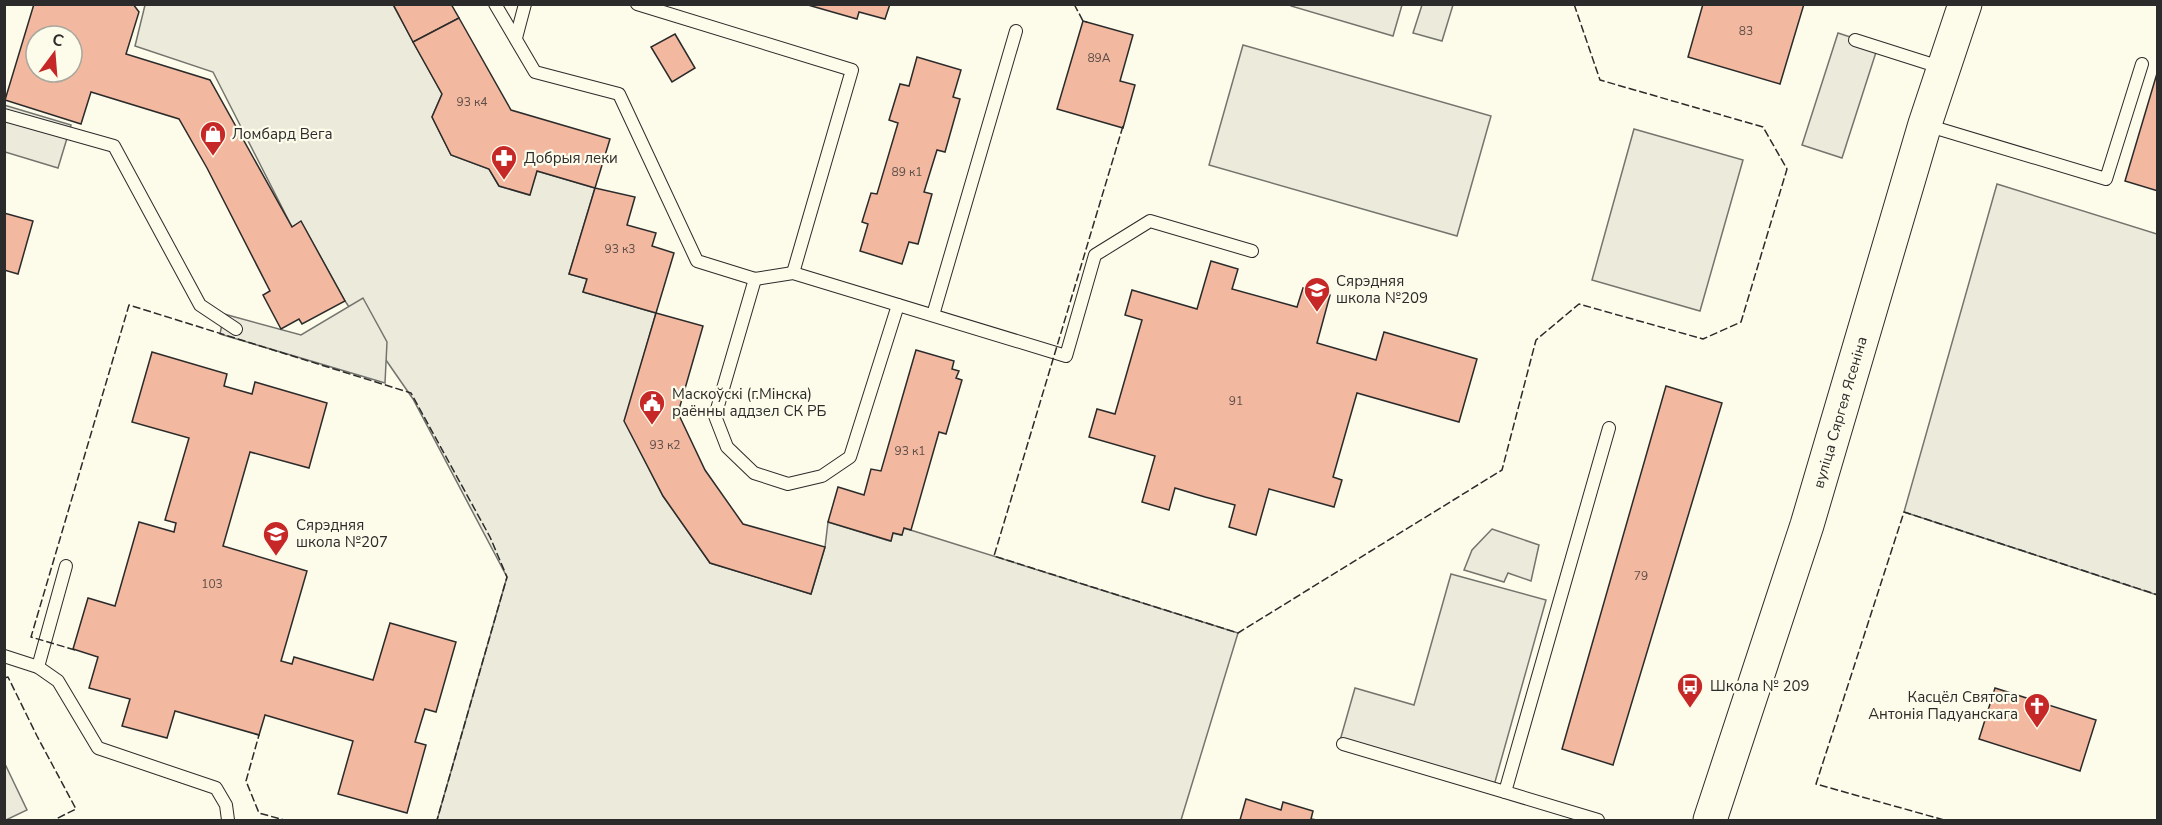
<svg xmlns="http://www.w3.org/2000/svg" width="2162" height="825" font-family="'Nunito Sans',sans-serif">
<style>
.green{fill:#ecebdb;stroke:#74746e;stroke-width:1.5}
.parking{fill:#eceadb;stroke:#74746e;stroke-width:1.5}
.building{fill:#f2b8a0;stroke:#2b2b2b;stroke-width:1.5;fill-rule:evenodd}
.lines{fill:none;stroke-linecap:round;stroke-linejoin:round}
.service-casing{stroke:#2b2b2b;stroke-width:14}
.secondary-casing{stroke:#2b2b2b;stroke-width:35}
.service{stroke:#fdfbea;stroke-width:12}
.secondary{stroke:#fdfbea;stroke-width:33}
.fence{stroke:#2b2b2b;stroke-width:1.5;stroke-dasharray:8 3;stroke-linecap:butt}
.labels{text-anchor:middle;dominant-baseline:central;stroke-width:4.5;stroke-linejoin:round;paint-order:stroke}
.number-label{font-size:12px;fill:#5d4e48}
.poi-label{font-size:15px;fill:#2b2b2b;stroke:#fdfbea;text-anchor:start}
.street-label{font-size:15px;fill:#2b2b2b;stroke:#fdfbea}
</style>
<rect width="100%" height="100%" fill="#fdfbea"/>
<g class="green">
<polygon points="145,5 393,5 442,94 432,117 451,155 489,169 499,186 529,195 537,171 595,188 569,274 587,279 583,292 656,313 625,421 663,496 710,563 811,594 825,547 828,522 890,541 893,533 901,535 904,528 1238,633 1181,820 437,820 507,577 413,399 345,301 301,222 292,227 213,72 135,46"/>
<polygon points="1291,5 1291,4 1402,5 1393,36 1291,6"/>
<polygon points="1422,5 1453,5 1442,41 1413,33"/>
<polygon points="1243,45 1491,116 1457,236 1209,165"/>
<polygon points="1634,129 1743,160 1700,311 1592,280"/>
<polygon points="1997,184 2157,234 2157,595 1904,512"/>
<polygon points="1492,529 1539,545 1531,581 1508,573 1504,582 1464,570 1472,550"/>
<polygon points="5,764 27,810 6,820 4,820"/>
</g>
<g class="parking">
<polygon points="1838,33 1878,46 1842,158 1802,145"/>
<polygon points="4,105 71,125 58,168 5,152"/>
<polygon points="363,298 387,342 385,383 220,334 224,314 301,335"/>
<polygon points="1451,574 1546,600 1493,789 1339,744 1355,688 1414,705"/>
</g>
<g class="building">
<path d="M34,4H133L139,12L126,54L210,80L292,227L301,221L345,301L302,324L299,319L281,329L263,295L270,291L207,168L179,119L91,92L81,124L5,100ZM36,36H72V72H36Z"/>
<polygon points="393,4 451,4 459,18 413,42"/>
<polygon points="890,4 885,19 859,12 857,19 808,5"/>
<polygon points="1703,4 1804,4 1780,84 1688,57"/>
<polygon points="459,18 511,110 610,139 595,188 537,171 530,195 499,186 489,169 451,155 432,117 442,94 413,42"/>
<polygon points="1083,21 1133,35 1120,81 1135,85 1123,128 1057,109"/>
<polygon points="675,34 695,68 672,82 651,47"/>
<polygon points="917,57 961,70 953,97 960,99 945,152 937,150 924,192 932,194 918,244 909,242 902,264 860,251 868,224 862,222 871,193 877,194 898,123 889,120 900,84 909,86"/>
<polygon points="2158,70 2158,191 2125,181"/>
<polygon points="595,188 635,197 627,225 656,233 652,246 674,253 656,313 583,292 587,279 569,274"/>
<polygon points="4,213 33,221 18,274 4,270"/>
<polygon points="1211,261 1238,269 1232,289 1297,307 1303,288 1330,295 1317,343 1376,360 1384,332 1477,359 1459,422 1357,393 1333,477 1342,480 1334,507 1269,489 1256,535 1229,527 1235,505 1205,497 1175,488 1169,510 1142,502 1155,456 1089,437 1097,409 1115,414 1142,320 1125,315 1132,290 1197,309"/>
<polygon points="656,313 703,326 678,413 705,470 743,524 825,547 811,594 710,563 663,496 624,421"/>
<polygon points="916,350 954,361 952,369 959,371 956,378 962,380 946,434 939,432 911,530 904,528 902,535 893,533 891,541 828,522 838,487 864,495 871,469 881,471"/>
<polygon points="152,352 227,374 224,386 252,394 255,382 327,403 309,468 250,452 223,546 307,571 281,661 292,664 294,657 373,680 390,623 456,642 436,712 425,709 415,742 426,745 407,813 338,794 353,741 265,715 259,735 175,711 167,738 122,726 130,699 89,688 98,657 73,649 88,598 115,606 139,522 174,532 176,523 165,520 189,438 132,422"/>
<polygon points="1666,386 1722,403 1613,765 1562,749"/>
<polygon points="1995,688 2096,720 2080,771 1979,739"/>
<polygon points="1246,799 1281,810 1283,802 1313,811 1311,819 1317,820 1240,820"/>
</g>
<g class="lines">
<g class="service-casing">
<g id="service">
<polyline points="495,4 535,72 619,94 697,261 755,279 793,273 1066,356 1095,255 1150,221 1252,251"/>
<polyline points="637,4 852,70 793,273"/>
<polyline points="516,38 525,4"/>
<polyline points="1855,40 1943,68"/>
<polyline points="4,115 114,146 200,305 236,329"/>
<polyline points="1926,125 2106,179 2142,64"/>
<polyline points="755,279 715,416 727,447 754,473 788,484 822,476 850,457 898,305"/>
<polyline points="933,315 1016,31"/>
<polyline points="4,656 38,667 58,681 98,748 216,788 226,805 228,820"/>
<polyline points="38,667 66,566"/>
<polyline points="1343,744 1505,792"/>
<polyline points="1598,820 1505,792 1609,428"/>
</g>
</g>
<g class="secondary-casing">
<g id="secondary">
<path id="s1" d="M1710,820L1807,525L1925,124L1965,4"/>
</g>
</g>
<use href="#service" class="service"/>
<use href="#secondary" class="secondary"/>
<g class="fence">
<polyline points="1074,4 1083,21 1087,22"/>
<polyline points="1123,126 994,556 1238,633 1502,470 1536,340 1579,304 1703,339 1741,322 1787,169 1763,127 1600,80 1574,4"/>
<polyline points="75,650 31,637 129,305 411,393 490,537 507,577 437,820"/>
<polyline points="4,678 8,677 37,736 76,809 54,820"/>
<polyline points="255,734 259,735 246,781 259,813 284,820"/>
<polyline points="1944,820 1816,784 1904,512 2158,595"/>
</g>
</g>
<defs>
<g id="shop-pin" transform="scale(1.35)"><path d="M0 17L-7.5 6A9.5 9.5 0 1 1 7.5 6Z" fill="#c62828" stroke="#fdfbea"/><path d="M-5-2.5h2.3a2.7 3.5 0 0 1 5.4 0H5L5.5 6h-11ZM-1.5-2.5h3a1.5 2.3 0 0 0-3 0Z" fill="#fff"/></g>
<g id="pharmacy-pin" transform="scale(1.35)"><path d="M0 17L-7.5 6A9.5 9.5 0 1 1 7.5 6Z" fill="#c62828" stroke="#fdfbea"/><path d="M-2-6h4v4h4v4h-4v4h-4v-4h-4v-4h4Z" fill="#fff"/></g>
<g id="school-pin" transform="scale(1.35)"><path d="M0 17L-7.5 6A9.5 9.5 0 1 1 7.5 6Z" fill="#c62828" stroke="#fdfbea"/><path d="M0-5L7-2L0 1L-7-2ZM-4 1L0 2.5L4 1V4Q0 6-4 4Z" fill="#fff"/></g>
<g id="civic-pin" transform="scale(1.35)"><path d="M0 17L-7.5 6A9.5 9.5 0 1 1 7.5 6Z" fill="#c62828" stroke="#fdfbea"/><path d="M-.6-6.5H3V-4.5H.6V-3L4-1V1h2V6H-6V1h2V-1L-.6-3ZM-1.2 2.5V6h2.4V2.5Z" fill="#fff"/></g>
<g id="bus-pin" transform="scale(1.35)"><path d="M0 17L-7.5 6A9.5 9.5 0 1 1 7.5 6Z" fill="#c62828" stroke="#fdfbea"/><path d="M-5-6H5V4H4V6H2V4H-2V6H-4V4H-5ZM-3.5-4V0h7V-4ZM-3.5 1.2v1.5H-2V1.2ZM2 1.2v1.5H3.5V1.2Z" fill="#fff"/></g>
<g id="church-pin" transform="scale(1.35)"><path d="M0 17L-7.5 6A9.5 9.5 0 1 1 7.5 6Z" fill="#c62828" stroke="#fdfbea"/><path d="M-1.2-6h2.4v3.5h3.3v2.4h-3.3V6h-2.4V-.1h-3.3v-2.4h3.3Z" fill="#fff"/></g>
</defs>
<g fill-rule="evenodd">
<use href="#shop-pin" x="213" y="134"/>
<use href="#pharmacy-pin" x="504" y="158"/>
<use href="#school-pin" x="1317" y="290"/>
<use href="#civic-pin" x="652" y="403"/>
<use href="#school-pin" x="276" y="534"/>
<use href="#bus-pin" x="1690" y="686"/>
<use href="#church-pin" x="2037" y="706"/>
</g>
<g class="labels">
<g class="number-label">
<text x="1746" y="31">83</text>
<text x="1099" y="58">89А</text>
<text x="472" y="102">93 к4</text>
<text x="907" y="172">89 к1</text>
<text x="620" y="249">93 к3</text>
<text x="1236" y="401">91</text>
<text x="665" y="445">93 к2</text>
<text x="910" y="451">93 к1</text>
<text x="1641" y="576">79</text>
<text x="212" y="584">103</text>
</g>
<g class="poi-label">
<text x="232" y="134">Ломбард Вега</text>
<text x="524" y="158">Добрыя леки</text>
<text x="1336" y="281">Сярэдняя<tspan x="1336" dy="17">школа №209</tspan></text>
<text x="672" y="394">Маскоўскі (г.Мінска)<tspan x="672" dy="17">раённы аддзел СК РБ</tspan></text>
<text x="296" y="525">Сярэдняя<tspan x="296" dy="17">школа №207</tspan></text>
<text x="1710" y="686">Школа № 209</text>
<text x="2018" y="697" text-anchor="end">Касцёл Святога<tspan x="2018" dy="17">Антонія Падуанскага</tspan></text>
</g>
<g class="street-label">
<text stroke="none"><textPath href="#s1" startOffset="428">вуліца Сяргея Ясеніна</textPath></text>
</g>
</g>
<rect width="2162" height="825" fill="none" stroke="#2b2b2b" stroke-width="12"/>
<g transform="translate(54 54) rotate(16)"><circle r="28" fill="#fdfbea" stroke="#a9a89e" stroke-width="1.5"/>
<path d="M0-4.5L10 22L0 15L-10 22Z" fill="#c62828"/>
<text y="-9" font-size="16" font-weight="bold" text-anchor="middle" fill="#2b2b2b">С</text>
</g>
</svg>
